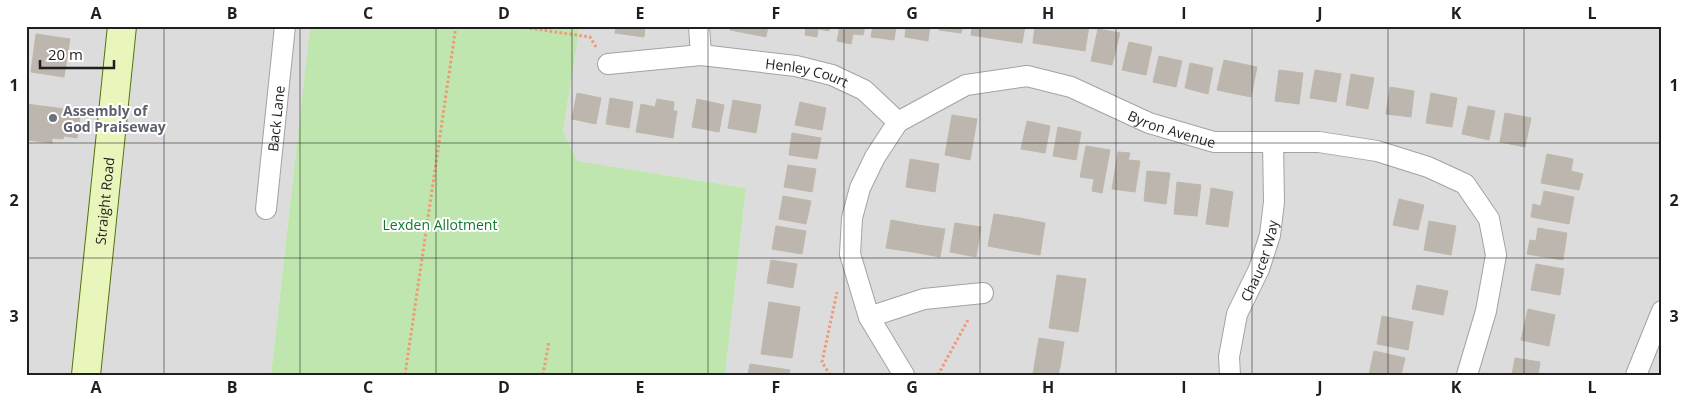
<svg xmlns="http://www.w3.org/2000/svg" width="1688" height="401" font-family="'Open Sans',sans-serif">
<style>
.residential{fill:#dddcdc}
.grass{fill:#bfe6ae}
.building{fill:#bcb6af;stroke:#c0b7a8}
.lines{fill:none;stroke-linecap:round;stroke-linejoin:round}
.street-casing{stroke:#a3a3a3;stroke-width:22}
.secondary-casing{stroke:#53700b;stroke-width:30}
.path{stroke:#f19874;stroke-width:3;stroke-dasharray:2.5 2.5;stroke-linecap:butt}
.street{stroke:#fff;stroke-width:20}
.secondary{stroke:#e8f6bc;stroke-width:28}
.grid{fill:none;stroke:#1f1f1f;stroke-width:1;stroke-opacity:0.55}
.worship-dot{fill:#6b7280;stroke:#fff;stroke-width:2}
.labels{text-anchor:middle;dominant-baseline:central;stroke-width:4;stroke-linejoin:round;paint-order:stroke}
.street-label{font-size:14px;fill:#1f1f1f;stroke:#fff}
.worship-label{font-size:14px;font-weight:bold;fill:#5b616d;stroke:#fff;text-anchor:start}
.park-label{font-size:14px;fill:#12772d;stroke:#fff}
.neatline{fill:none;stroke:#1f1f1f;stroke-width:2}
.grid-label{font-size:16px;text-anchor:middle;font-weight:bold;fill:#1f1f1f}
</style>
<rect width="100%" height="100%" fill="#efede5"/>
<g class="residential">
<polygon points="26,26 310,26 271,375 26,375"/>
<polygon points="580,26 1662,26 1662,375 725,375 746,188 577,161 563,131"/>
</g>
<polygon class="grass" points="310,26 580,26 563,131 577,161 746,188 725,375 271,375"/>
<g class="building">
<polygon points="616,26 645,26 644,37 615,33"/>
<polygon points="731,26 768,26 766,37 730,30"/>
<polygon points="806,26 830,26 829,31 818,29 817,37 805,35"/>
<polygon points="840,26 865,26 863,35 853,34 851,44 837,41"/>
<polygon points="873,26 896,26 894,40 871,37"/>
<polygon points="906,26 930,26 928,41 905,37"/>
<polygon points="939,26 963,26 961,33 939,30"/>
<polygon points="972,26 999,26 996,39 971,35"/>
<polygon points="999,26 1025,26 1022,43 996,39"/>
<polygon points="1035,26 1062,26 1059,47 1033,43"/>
<polygon points="1062,26 1089,26 1085,51 1059,47"/>
<polygon points="1098,29 1120,33 1112,65 1091,61"/>
<polygon points="36,34 70,39 64,77 31,72"/>
<polygon points="1129,42 1152,47 1146,75 1122,70"/>
<polygon points="1159,56 1182,61 1176,87 1153,82"/>
<polygon points="1224,60 1257,67 1251,97 1217,90"/>
<polygon points="1190,63 1213,68 1208,94 1185,88"/>
<polygon points="1279,70 1303,73 1299,104 1275,101"/>
<polygon points="1315,70 1341,74 1336,102 1310,98"/>
<polygon points="1351,74 1374,78 1368,109 1346,105"/>
<polygon points="1390,87 1414,91 1411,117 1386,114"/>
<polygon points="577,93 601,98 596,124 572,119"/>
<polygon points="1431,93 1457,98 1452,127 1426,123"/>
<polygon points="610,98 633,102 629,128 606,124"/>
<polygon points="657,99 674,102 673,111 677,111 673,138 636,132 641,104 655,107"/>
<polygon points="697,99 724,105 719,132 692,127"/>
<polygon points="733,100 761,105 756,133 728,128"/>
<polygon points="800,102 826,108 822,130 795,125"/>
<polygon points="26,104 81,111 77,138 64,136 63,139 52,138 52,143 28,140 30,126 26,125"/>
<polygon points="1468,106 1495,111 1489,140 1462,134"/>
<polygon points="1505,113 1531,118 1525,147 1500,142"/>
<polygon points="952,115 977,119 970,160 945,155"/>
<polygon points="1027,121 1050,126 1045,153 1021,149"/>
<polygon points="1058,127 1081,132 1076,160 1053,156"/>
<polygon points="792,133 821,138 817,159 789,155"/>
<polygon points="1086,146 1110,150 1102,193 1092,191 1094,179 1080,177"/>
<polygon points="1118,152 1130,153 1128,160 1140,161 1135,192 1112,189"/>
<polygon points="1547,154 1573,159 1571,171 1583,174 1579,190 1541,183"/>
<polygon points="910,159 939,164 935,192 906,187"/>
<polygon points="788,165 816,169 812,192 784,187"/>
<polygon points="1147,171 1170,173 1166,204 1144,201"/>
<polygon points="1177,182 1201,185 1197,216 1174,214"/>
<polygon points="1211,188 1233,192 1228,227 1206,224"/>
<polygon points="1544,191 1574,197 1569,224 1531,217 1533,204 1541,206"/>
<polygon points="783,196 811,201 806,224 779,219"/>
<polygon points="1399,199 1424,205 1418,230 1393,225"/>
<polygon points="994,214 1020,218 1014,251 988,246"/>
<polygon points="1020,218 1045,223 1040,255 1014,251"/>
<polygon points="891,220 918,225 913,252 886,248"/>
<polygon points="1429,221 1456,226 1451,255 1424,250"/>
<polygon points="955,223 981,227 976,257 950,252"/>
<polygon points="918,225 945,229 940,257 913,252"/>
<polygon points="776,226 806,231 802,254 772,249"/>
<polygon points="1538,228 1567,233 1563,260 1527,254 1530,240 1536,241"/>
<polygon points="771,260 797,264 793,288 767,283"/>
<polygon points="1536,264 1564,269 1560,295 1531,290"/>
<polygon points="1057,275 1086,279 1082,306 1053,302"/>
<polygon points="1417,285 1448,291 1443,315 1412,309"/>
<polygon points="769,302 800,307 796,332 765,328"/>
<polygon points="1053,302 1082,306 1078,332 1049,328"/>
<polygon points="1528,309 1555,315 1549,346 1521,340"/>
<polygon points="1382,316 1413,322 1408,350 1377,344"/>
<polygon points="765,328 796,332 792,358 761,354"/>
<polygon points="1039,338 1064,342 1060,367 1035,362"/>
<polygon points="1374,351 1405,358 1401,375 1369,375"/>
<polygon points="1515,358 1540,362 1538,375 1512,375"/>
<polygon points="1035,362 1060,367 1058,375 1033,375"/>
<polygon points="750,364 790,370 789,375 748,375"/>
</g>
<g class="lines">
<g class="street-casing">
<g id="street">
<polyline points="699,26 701,55"/>
<path id="s1" d="M608,64L701,55L796,66L832,75L864,90L898,122"/>
<path id="s2" d="M266,209L285,26"/>
<polyline points="869,317 924,299 983,293"/>
<path id="s3" d="M904,375L869,317L850,254L852,218L860,188L875,157L898,122L966,85L1027,76L1071,87L1149,123L1214,142H1319L1377,151L1428,167L1465,184L1489,219L1496,255L1486,311L1467,375"/>
<path id="s4" d="M1230,375L1229,357L1237,314L1259,269L1270,235L1274,202L1273,142"/>
<polyline points="1636,375 1662,311"/>
</g>
</g>
<g class="secondary-casing">
<g id="secondary">
<path id="s5" d="M86,375L122,26"/>
</g>
</g>
<g class="path">
<polyline points="515,26 590,37 596,47"/>
<polyline points="405,375 456,26"/>
<polyline points="543,375 549,341"/>
<polyline points="830,375 822,362 837,292"/>
<polyline points="938,375 969,318"/>
</g>
<use href="#street" class="street"/>
<use href="#secondary" class="secondary"/>
</g>
<path class="grid" d="M164,26V375M300,26V375M436,26V375M572,26V375M708,26V375M844,26V375M980,26V375M1116,26V375M1252,26V375M1388,26V375M1524,26V375M26,143H1662M26,258H1662"/>
<circle class="worship-dot" cx="53" cy="118" r="5"/>
<g class="labels">
<g class="street-label">
<text stroke="none"><textPath href="#s1" startOffset="201">Henley Court</textPath></text>
<text stroke="none"><textPath href="#s2" startOffset="91">Back Lane</textPath></text>
<text stroke="none"><textPath href="#s3" startOffset="571">Byron Avenue</textPath></text>
<text stroke="none"><textPath href="#s5" startOffset="175">Straight Road</textPath></text>
<text stroke="none"><textPath href="#s4" startOffset="120">Chaucer Way</textPath></text>
</g>
<g class="worship-label">
<text x="63" y="110">Assembly of<tspan x="63" dy="16">God Praiseway</tspan></text>
</g>
<g class="park-label">
<text x="440" y="224">Lexden Allotment</text>
</g>
</g>
<rect width="1688" height="401" fill="none" stroke="#ffffff" stroke-width="55"/>
<path d="M40 60v8h74v-8" fill="none" stroke="#1f1f1f" stroke-width="2.5"/>
<text x="48" y="60" font-size="15" fill="#1f1f1f" stroke="#ffffff" stroke-width="4" paint-order="stroke">20 m</text>
<rect x="28" y="28" width="1632" height="346" class="neatline"/>
<g class="grid-label">
<text x="96" y="19">A</text>
<text x="232" y="19">B</text>
<text x="368" y="19">C</text>
<text x="504" y="19">D</text>
<text x="640" y="19">E</text>
<text x="776" y="19">F</text>
<text x="912" y="19">G</text>
<text x="1048" y="19">H</text>
<text x="1184" y="19">I</text>
<text x="1320" y="19">J</text>
<text x="1456" y="19">K</text>
<text x="1592" y="19">L</text>
<text x="14" y="91">1</text>
<text x="1674" y="91">1</text>
<text x="14" y="206">2</text>
<text x="1674" y="206">2</text>
<text x="14" y="322">3</text>
<text x="1674" y="322">3</text>
<text x="96" y="393">A</text>
<text x="232" y="393">B</text>
<text x="368" y="393">C</text>
<text x="504" y="393">D</text>
<text x="640" y="393">E</text>
<text x="776" y="393">F</text>
<text x="912" y="393">G</text>
<text x="1048" y="393">H</text>
<text x="1184" y="393">I</text>
<text x="1320" y="393">J</text>
<text x="1456" y="393">K</text>
<text x="1592" y="393">L</text>
</g>
</svg>
